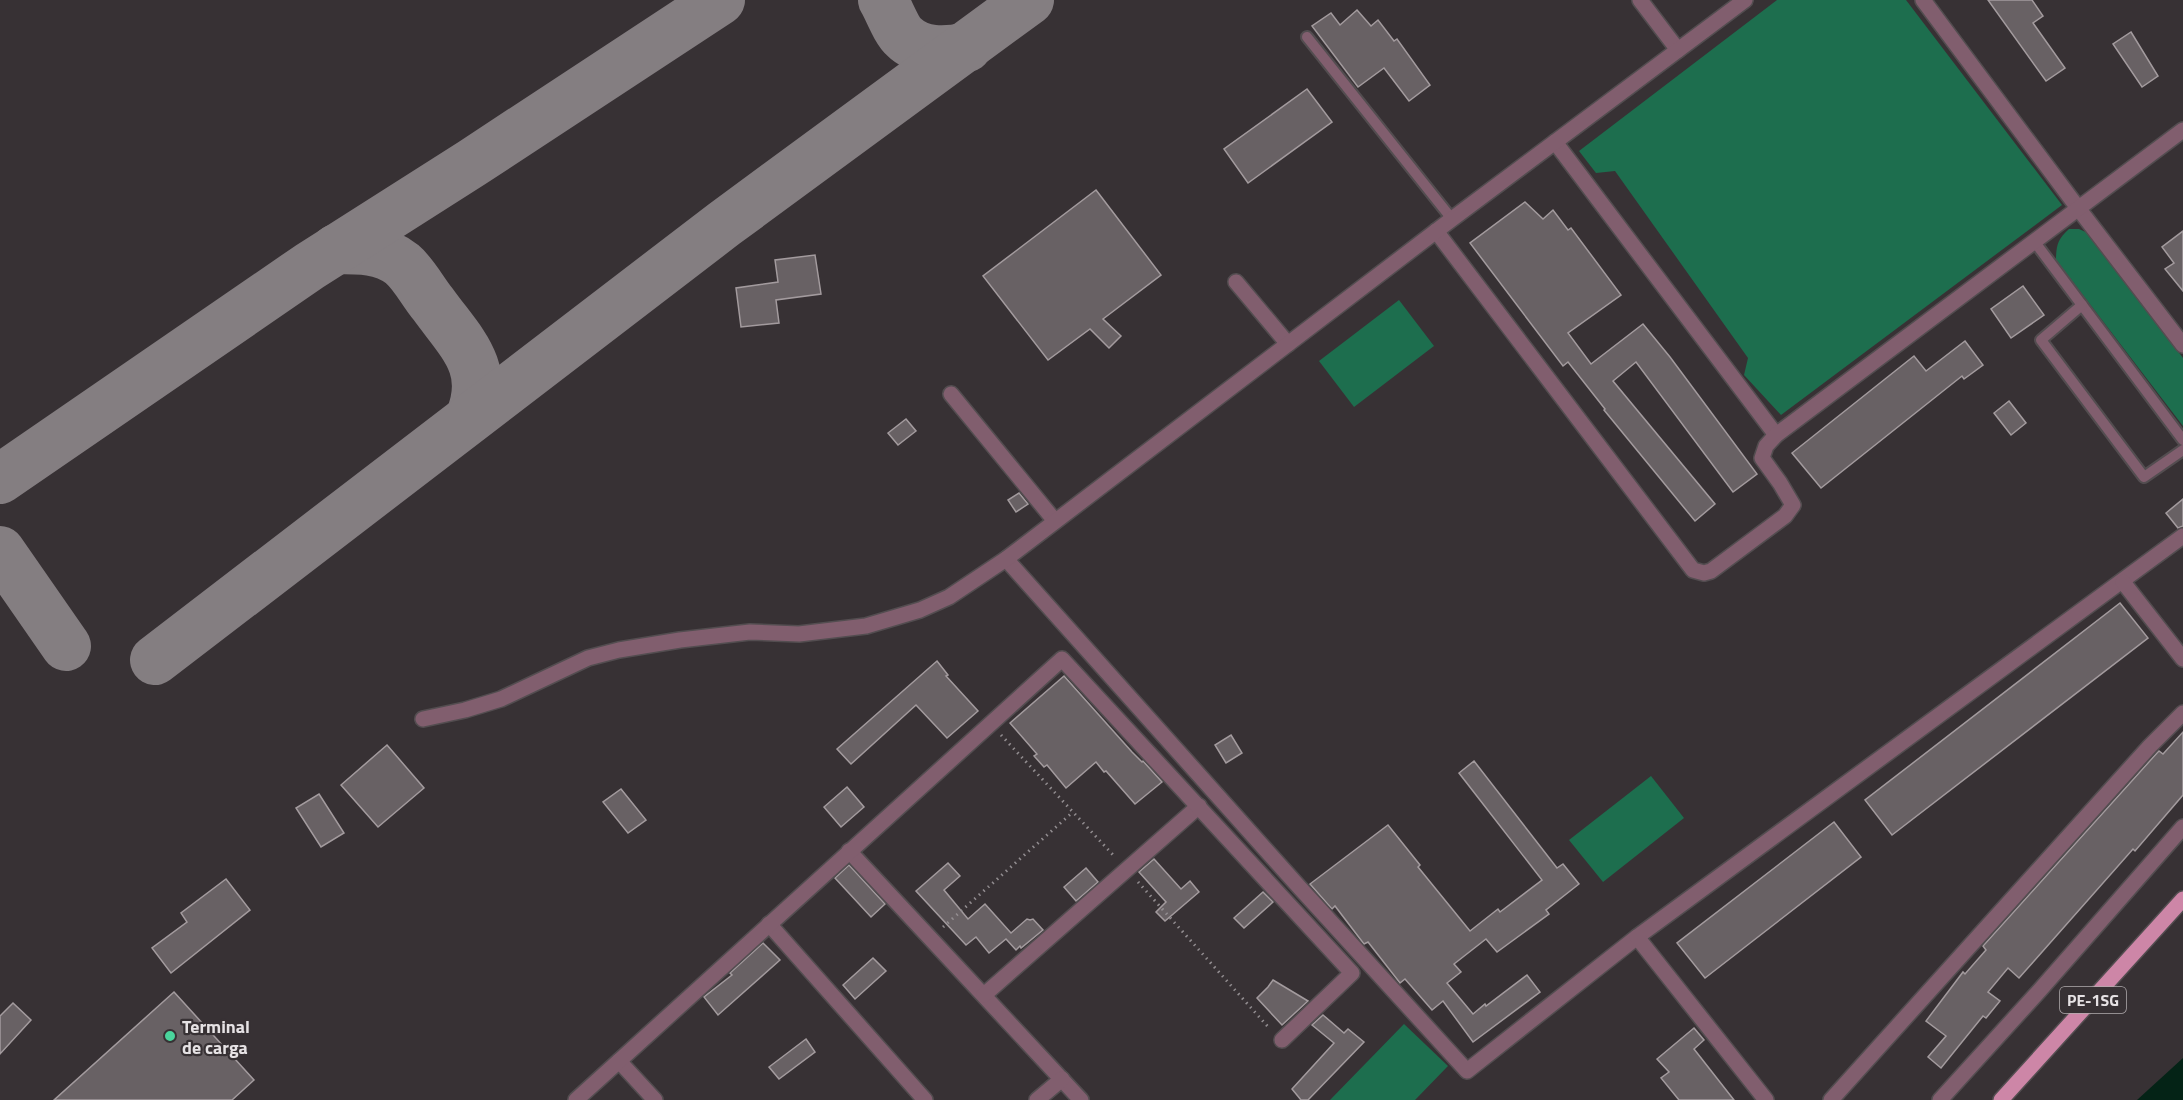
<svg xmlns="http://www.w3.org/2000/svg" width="2183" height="1100" font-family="'Titillium Web',sans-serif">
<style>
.green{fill:#1d6e4e}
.water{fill:#042316}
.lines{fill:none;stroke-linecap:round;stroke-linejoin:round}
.taxiway{stroke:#847e81;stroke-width:50}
.building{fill:#686164;stroke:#a39b9e;stroke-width:1.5}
.service-casing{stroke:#534d50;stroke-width:14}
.minor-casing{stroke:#534d50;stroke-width:18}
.primary-casing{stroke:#534d50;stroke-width:18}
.path{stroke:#928d90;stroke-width:3;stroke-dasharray:1.5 4.5;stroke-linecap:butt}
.service{stroke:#815e6e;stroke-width:10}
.minor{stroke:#815e6e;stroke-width:15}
.primary{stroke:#cd86a7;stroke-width:15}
.poi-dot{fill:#4ad49c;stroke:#373134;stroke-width:2}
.labels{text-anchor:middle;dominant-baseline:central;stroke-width:4.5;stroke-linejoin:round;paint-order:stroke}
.shield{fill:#373134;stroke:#b2adaf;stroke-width:1.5}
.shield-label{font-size:16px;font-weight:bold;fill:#e6e2e4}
.poi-label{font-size:18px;font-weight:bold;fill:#e6e2e4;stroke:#373134;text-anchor:start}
</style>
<rect width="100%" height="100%" fill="#373134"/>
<g class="green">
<polygon points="1777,0 1906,0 2062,205 1781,415 1744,375 1748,358 1615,171 1596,173 1579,151"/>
<path d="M2069,229H2079L2090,234L2183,358V426L2056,260C2056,245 2058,239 2069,229Z"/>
<polygon points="1399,300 1434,346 1354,407 1319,361"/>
<polygon points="1651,776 1684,818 1603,882 1569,840"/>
<polygon points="1404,1024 1448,1066 1415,1100 1330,1100"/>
</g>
<polygon class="water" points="2183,1058 2183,1100 2137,1100"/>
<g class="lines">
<g class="taxiway">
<path d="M883,0C889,10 896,30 904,37C920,53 946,52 967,47"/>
<path d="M336,249C359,249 383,249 402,264C414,274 423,292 433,304C461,343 491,367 470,418"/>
<polyline points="0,479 310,266 472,163 720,0"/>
<polyline points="0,551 66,646"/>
<polyline points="155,660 724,224 1029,0"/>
</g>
</g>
<g class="building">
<polygon points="1988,0 2032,0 2043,16 2033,23 2065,68 2046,81"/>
<polygon points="1357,10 1371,26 1378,20 1394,41 1397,39 1430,85 1409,101 1384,68 1358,87 1312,26 1331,13 1340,25"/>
<polygon points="2131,32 2158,76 2142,87 2113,44"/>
<polygon points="1307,89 1332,122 1248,183 1224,149"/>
<polygon points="1096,190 1161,275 1103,319 1121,336 1109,348 1090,329 1048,360 983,276"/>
<polygon points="1525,202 1543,219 1553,210 1568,230 1571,228 1621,295 1568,333 1591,364 1643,324 1670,357 1757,474 1733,492 1636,362 1613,381 1715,504 1695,521 1604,410 1605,409 1568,362 1563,366 1470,243"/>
<polygon points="2183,231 2183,291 2165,269 2174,263 2162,247"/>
<polygon points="815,255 821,294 776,300 779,323 741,327 736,288 778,282 775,260"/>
<polygon points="2023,286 2044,315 2011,338 1991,309"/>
<polygon points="1965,341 1983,365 1964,379 1962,376 1821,488 1792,453 1914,356 1926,371"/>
<polygon points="2009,401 2026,423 2011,435 1994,413"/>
<polygon points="906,419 916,431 898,445 888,433"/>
<polygon points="1019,493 1028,504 1016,512 1008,500"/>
<polygon points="2183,499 2183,526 2178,528 2166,513"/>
<polygon points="2120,603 2148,638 1892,835 1865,800"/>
<polygon points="937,661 948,675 946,676 978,711 947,738 916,705 851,764 837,749"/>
<polygon points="1064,676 1132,752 1142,762 1143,761 1162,782 1135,804 1106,771 1104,772 1096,762 1066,788 1047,765 1044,767 1034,756 1037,754 1010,723"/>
<polygon points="2183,732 2183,795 2135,851 2133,849 2019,978 2008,968 1988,992 2000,1001 1986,1018 1983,1016 1941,1068 1928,1057 1946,1036 1926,1021 1963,972 1965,974 1986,950 1983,946 2157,753 2159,751 2163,754"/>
<polygon points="1231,735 1242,753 1226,763 1215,745"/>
<polygon points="387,745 424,788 378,827 341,785"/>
<polygon points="1474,761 1557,868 1563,864 1579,884 1546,910 1549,914 1497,952 1486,939 1454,964 1461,972 1447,983 1473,1014 1485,1004 1486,1006 1527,975 1540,992 1473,1042 1443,1001 1432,1010 1405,979 1400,983 1368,942 1364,944 1335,906 1332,909 1310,884 1388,825 1420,865 1418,867 1470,931 1498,909 1500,912 1542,880 1459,773"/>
<polygon points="847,787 864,807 841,827 824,807"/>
<polygon points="621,789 646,820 628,833 603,802"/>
<polygon points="319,794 344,833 321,847 296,808"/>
<polygon points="1834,822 1861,857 1705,978 1677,943"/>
<polygon points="1154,859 1181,889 1190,881 1199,892 1165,921 1156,912 1166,902 1139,872"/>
<polygon points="948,863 960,876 944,890 968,919 985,904 1011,933 1027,919 1030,920 1033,919 1043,930 1021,948 1020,946 1016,950 1006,939 989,953 976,937 966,945 916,891"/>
<polygon points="849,865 885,904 871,917 835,878"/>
<polygon points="1086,868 1098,882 1076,901 1064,887"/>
<polygon points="226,879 250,910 171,973 152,948 187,922 181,913"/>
<polygon points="1263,892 1273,902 1244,928 1234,918"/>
<polygon points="763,943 780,960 718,1015 704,997 732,975 730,973"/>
<polygon points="873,958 886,971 855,999 843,985"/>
<polygon points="1273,980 1308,1001 1282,1025 1257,998 1268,987"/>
<polygon points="174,992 254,1080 232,1100 54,1100"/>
<polygon points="13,1003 31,1020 0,1054 0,1016"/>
<polygon points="1323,1015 1344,1033 1348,1029 1364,1042 1308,1100 1301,1100 1292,1089 1334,1043 1312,1025"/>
<polygon points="1694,1028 1704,1040 1694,1049 1734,1100 1679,1100 1661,1078 1669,1072 1657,1059"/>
<polygon points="806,1039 815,1052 779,1079 769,1067"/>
</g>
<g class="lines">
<g class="service-casing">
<g id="service">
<polyline points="1307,37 1452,219"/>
<polyline points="2034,241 2183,440"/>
<polyline points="2082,305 2041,340 2144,477 2183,450"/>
</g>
</g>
<g class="minor-casing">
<g id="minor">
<polyline points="1640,0 1678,50"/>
<polyline points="1923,0 2078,208 2183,345"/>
<polyline points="1555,142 1776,435"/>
<polyline points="1436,231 1693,570 1704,573 1711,571 1785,516 1793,505 1780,483 1762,458 1766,446 1776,435 2183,130"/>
<polyline points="1236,282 1288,344"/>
<polyline points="951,394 1055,521"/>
<polyline points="1006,559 1300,888 1467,1071 1637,937 2183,536"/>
<polyline points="2123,582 2183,659"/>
<polyline points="423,719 465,710 501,699 588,658 619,650 680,640 750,632 799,634 866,626 920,610 949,597 1006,559 1452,219 1745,0"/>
<polyline points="849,851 1081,1100"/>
<polyline points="769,924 925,1100"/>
<polyline points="1637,937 1766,1100"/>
<polyline points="984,995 1199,806"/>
<polyline points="619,1061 655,1100"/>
<polyline points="576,1100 1062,659 1352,973 1282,1040"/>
<polyline points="1037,1100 1062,1079"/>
<polyline points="1831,1100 2150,746 2183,713"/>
<polyline points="1940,1100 2040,990 2183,827"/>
</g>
</g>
<g class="primary-casing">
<polyline id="primary" points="2001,1100 2183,899"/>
</g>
<g class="path">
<polyline points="1001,735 1115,857"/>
<polyline points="1138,882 1270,1029"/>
<polyline points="943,927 1073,812"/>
</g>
<use href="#service" class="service"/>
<use href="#minor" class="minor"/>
<use href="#primary" class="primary"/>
</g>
<circle class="poi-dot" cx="170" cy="1036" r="6"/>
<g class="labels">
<rect class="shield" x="2060" y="987" width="66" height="26" rx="4.5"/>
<g class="shield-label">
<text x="2093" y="1000">PE-1SG</text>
</g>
<g class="poi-label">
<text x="182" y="1026">Terminal<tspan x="182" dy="21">de carga</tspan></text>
</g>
</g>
</svg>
